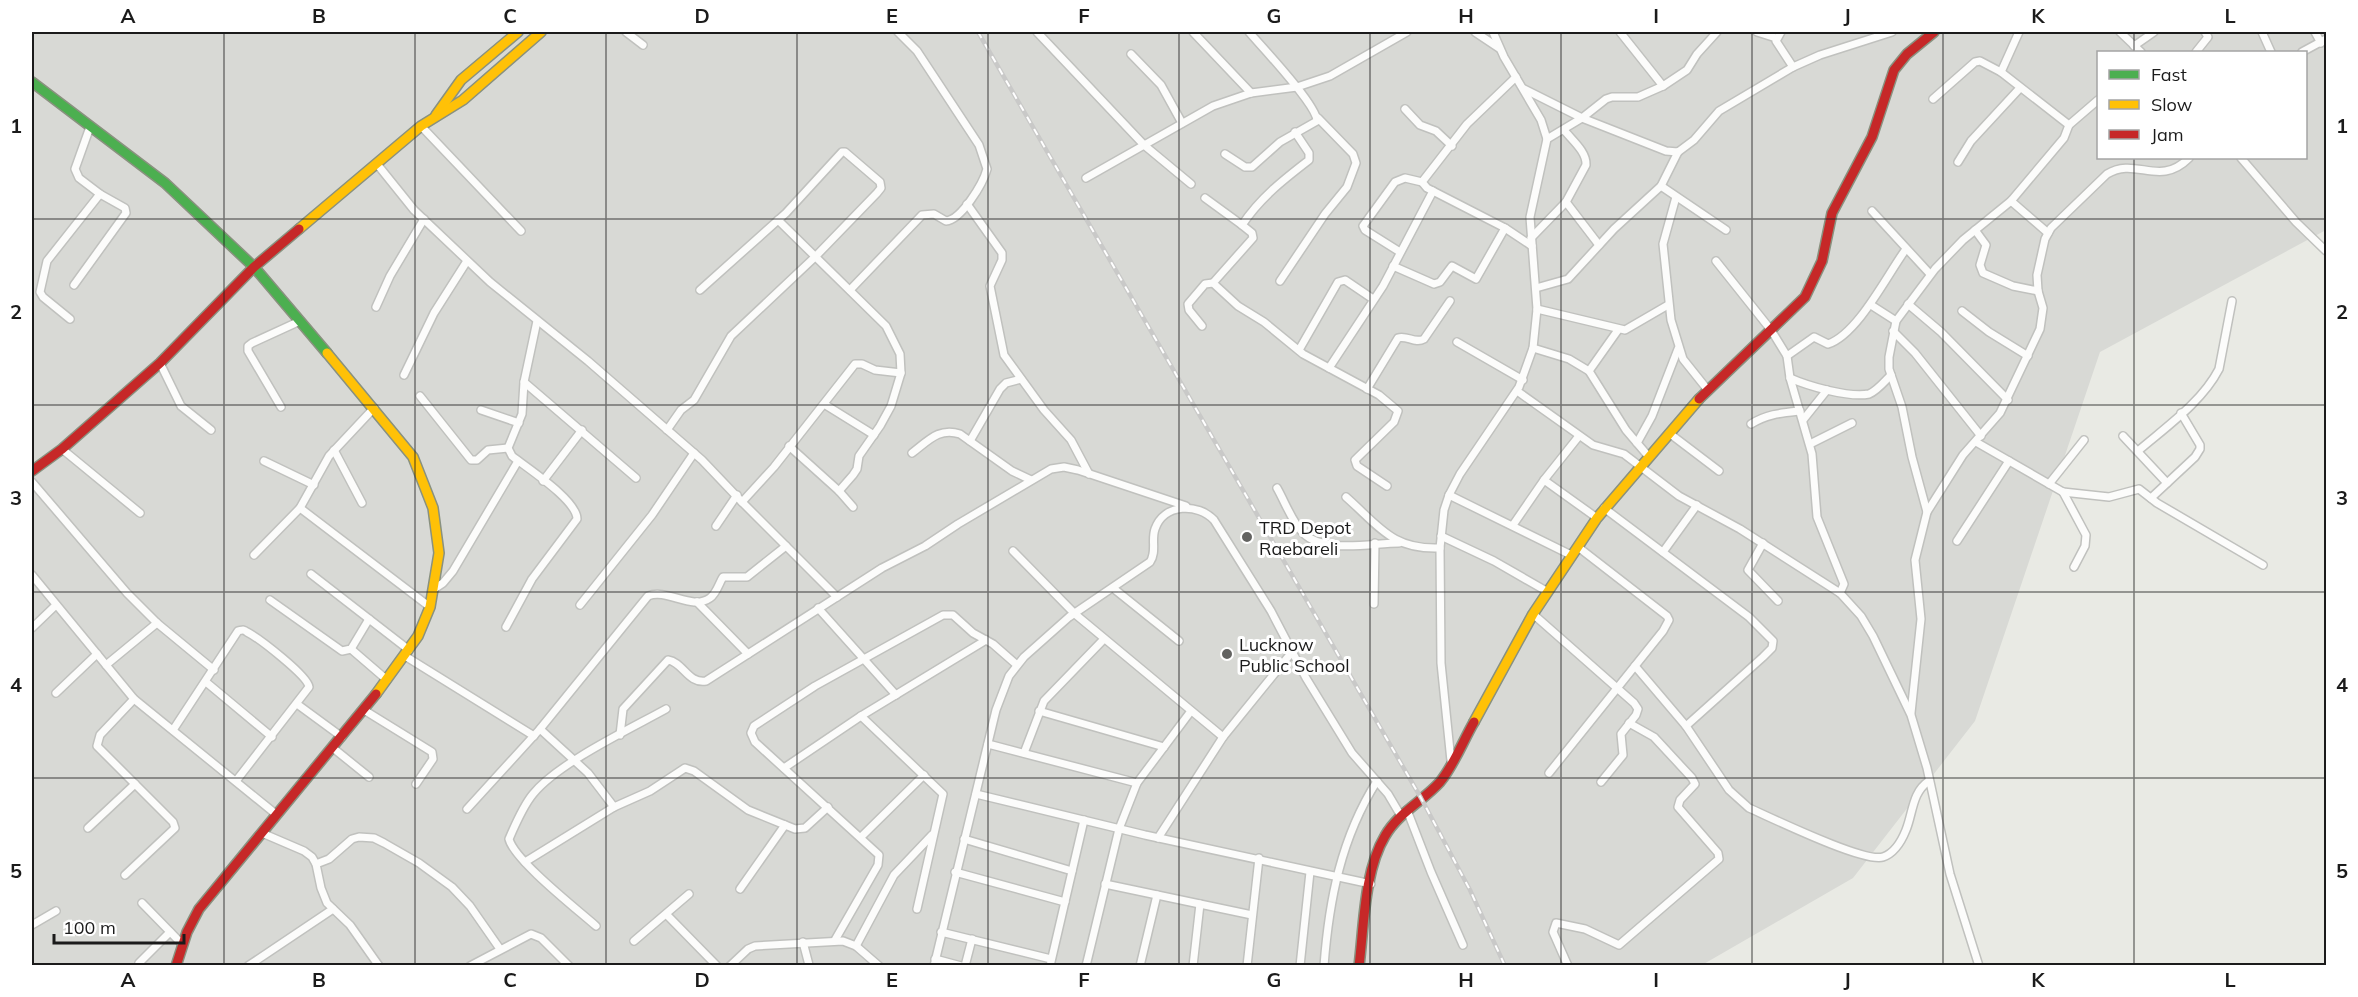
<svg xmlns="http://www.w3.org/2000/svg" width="2358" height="997" font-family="Mulish,sans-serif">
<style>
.residential{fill:#d8d9d5;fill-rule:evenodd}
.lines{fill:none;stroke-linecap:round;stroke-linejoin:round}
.street-casing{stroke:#c0c1be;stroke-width:10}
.fast-casing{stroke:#89917f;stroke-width:12}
.slow-casing{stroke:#89917f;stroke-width:12}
.jam-casing{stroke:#89917f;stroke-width:12}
.street{stroke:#fcfcfb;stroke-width:7}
.fast{stroke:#4caf50;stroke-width:9}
.slow{stroke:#ffc107;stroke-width:9}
.jam{stroke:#c62828;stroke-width:9}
.rail-casing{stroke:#c9c9c8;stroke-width:4.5}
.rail{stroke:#fff;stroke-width:2;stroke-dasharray:7;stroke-linecap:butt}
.grid{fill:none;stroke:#1b1b1b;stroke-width:1.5;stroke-opacity:0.55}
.poi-dot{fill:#636361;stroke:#fff;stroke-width:2}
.labels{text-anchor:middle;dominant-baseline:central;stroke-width:6;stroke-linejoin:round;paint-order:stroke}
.poi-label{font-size:18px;fill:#1b1b1b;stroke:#fff;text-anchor:start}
.neatline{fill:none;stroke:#1b1b1b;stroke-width:2}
.grid-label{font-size:20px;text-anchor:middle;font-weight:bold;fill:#1b1b1b}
</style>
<rect width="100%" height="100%" fill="#e9eae4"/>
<path class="residential" d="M32,32H2326V230L2100,352L1975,721L1853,878L1702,965H32ZM2098,52H2306V158H2098Z"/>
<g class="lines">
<g class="street-casing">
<g id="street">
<polyline points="626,32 643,45"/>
<polyline points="1037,32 1144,145 1191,184"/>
<polyline points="1193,32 1251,93"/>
<polyline points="1475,32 1499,48"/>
<polyline points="1620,32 1663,86"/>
<polyline points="1757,32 1776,38"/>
<polyline points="1781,32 1776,41 1793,67"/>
<polyline points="2120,32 2141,52"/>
<polyline points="2262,32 2271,52"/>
<polyline points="2315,32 2321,43"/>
<polyline points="2134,46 2154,32"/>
<polyline points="2196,52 2208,37 2205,32"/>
<polyline points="2302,52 2326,39"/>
<polyline points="1131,54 1161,85 1182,123"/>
<polyline points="2001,72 2019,32"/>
<polyline points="1516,77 1467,124 1422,182 1427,188 1505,228 1532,246"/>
<polyline points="1524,89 1582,118 1666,151 1678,152 1694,140 1719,111 1793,67 1820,55 1892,32"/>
<polyline points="1933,99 1975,62 1980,61 2001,72 2069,125"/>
<polyline points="1405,109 1420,125 1436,131 1452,146"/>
<polyline points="421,126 521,231"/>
<path d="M1295,132L1309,153V160C1283,180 1260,198 1242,225L1252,233L1253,238L1213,283L1238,306L1264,322L1303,354L1379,395L1398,411L1394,422L1355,460L1357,466L1387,486"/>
<polyline points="1547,139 1582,118 1606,99 1612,97 1638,97 1663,86 1687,70 1697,54 1717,32"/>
<path d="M1225,154L1245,167H1252L1280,142L1317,121C1317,105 1262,47 1249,32"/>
<polyline points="2241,158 2296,222 2326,251"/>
<polyline points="1958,162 1971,141 2020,88"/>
<polyline points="377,164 414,210 490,282 588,361 702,460 742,502 774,467 855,364 862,364 875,370 901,373"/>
<polyline points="1086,178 1213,106 1251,93 1297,87 1330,76 1407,32"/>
<polyline points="1661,186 1726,230"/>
<polyline points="1676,197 1663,244 1671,320 1683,359 1707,389"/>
<polyline points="1205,198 1242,225"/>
<polyline points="2011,201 2048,233"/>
<polyline points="1566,202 1599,245"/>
<polyline points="967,204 1002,253 1002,260 990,286 1004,355 1044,410 1071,440 1089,474"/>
<polyline points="1872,211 1930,274"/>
<polyline points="778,220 886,326 900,354 901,373 891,406 880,426 859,456 857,469 853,475 839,491"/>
<polyline points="1975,230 1986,245 1980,265 1983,273 2013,286 2038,291"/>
<path d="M1531,238L1566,202L1586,165C1587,152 1572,140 1564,130"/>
<polyline points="1400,252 1365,230 1363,226 1395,182 1405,178 1422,182"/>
<polyline points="1716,261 1771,330 1787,356 1790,378 1812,454 1817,517 1844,584 1840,593"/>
<polyline points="1393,266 1434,284 1440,282 1452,266 1476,279 1505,228"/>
<polyline points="1280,281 1325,214 1347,187 1356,163 1353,154 1318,118"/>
<polyline points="74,285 126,213 125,208 100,194"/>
<polyline points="1536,288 1568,279 1614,229 1661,186 1678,152"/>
<path d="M850,290L922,215L934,214L946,221C961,220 983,184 987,169L979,145L917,51L898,32"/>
<polyline points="1908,304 1941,332 2008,400"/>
<polyline points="1871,305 1896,321"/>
<polyline points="376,307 390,276 424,219"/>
<polyline points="1537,309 1625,330 1668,305"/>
<polyline points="1962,311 1989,332 2028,356"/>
<polyline points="70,319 43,297 40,292 47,261 100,194 79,178 75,169 90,127"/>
<polyline points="537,321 524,382 636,478"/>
<polyline points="1202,326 1189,310 1188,304 1205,284 1213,283"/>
<polyline points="1893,331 1915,353 1981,436"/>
<polyline points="1457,342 1523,380"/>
<polyline points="1533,348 1569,359 1589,371 1626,430 1649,457"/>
<polyline points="1299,350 1338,282 1345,280 1373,299"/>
<path d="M1787,356L1814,337L1828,344C1858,334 1887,275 1906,249"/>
<polyline points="160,363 181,406 211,430"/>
<polyline points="1329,368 1383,286 1433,191"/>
<polyline points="1589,371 1618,330"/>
<polyline points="404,375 434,313 467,261"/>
<path d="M1790,378C1808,386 1849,398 1869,394C1877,391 1885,381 1891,375"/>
<path d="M1367,389L1398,338C1407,335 1415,344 1424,339L1450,301"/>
<polyline points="1517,391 1593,445 1624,454 1679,496 1740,529 1840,593 1861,616 1873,636 1911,715 1927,768 1950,874 1979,966"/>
<polyline points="420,396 471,460 477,460 488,450 508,448"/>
<polyline points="824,404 874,435"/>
<polyline points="281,407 248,351 248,346 252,343 300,321"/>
<polyline points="481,410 519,423"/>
<polyline points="1803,420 1827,390"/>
<path d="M1751,424C1767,414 1781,413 1800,411"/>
<polyline points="667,430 681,410 694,400 731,336 816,256 877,193 881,188 880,182 845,152 842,152 786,213 700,290"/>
<polyline points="1669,433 1719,471"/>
<polyline points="2123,436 2167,483"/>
<polyline points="970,441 1000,389 1006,383 1021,379"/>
<polyline points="1976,442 2063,492 2109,497 2139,489 2157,503 2263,565"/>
<polyline points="1637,443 1652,416 1678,349"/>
<polyline points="1810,444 1852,423"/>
<polyline points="789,446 839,491 853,507"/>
<polyline points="62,449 140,513"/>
<polyline points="334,450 362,503"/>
<path d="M2138,451C2166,427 2202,402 2219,369L2232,301"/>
<path d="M912,453C928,441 939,427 960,434L1012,471L1031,480"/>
<polyline points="264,461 314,485"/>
<polyline points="1544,480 1597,518"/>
<polyline points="543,481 582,430"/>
<polyline points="32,482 127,593 157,623 214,670"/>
<polyline points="2049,484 2084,440"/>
<path d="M1277,488C1285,502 1292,522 1303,533C1324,554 1372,543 1399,543"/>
<polyline points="2063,492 2086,535 2085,546 2074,567"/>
<polyline points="1449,495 1571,555"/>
<path d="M1346,497C1379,526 1392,550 1440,548"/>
<polyline points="2151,498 2195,457 2200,449 2200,445 2181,413"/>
<polyline points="742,502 837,597"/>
<polyline points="300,508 430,607"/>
<polyline points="1604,508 1749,617 1773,641 1772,648 1763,657 1686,726"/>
<path d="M1927,512L1963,455L2000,413L2040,329L2043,308L2038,291L2037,275L2045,239L2051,228L2107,174C2136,156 2159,188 2189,158"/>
<polyline points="1513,525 1544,480 1579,436"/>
<polyline points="716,526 737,495"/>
<polyline points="1441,536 1494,561 1548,592"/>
<polyline points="1957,541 2009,461"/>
<polyline points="1763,543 1748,570 1778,601"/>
<polyline points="1013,551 1075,614 1223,737"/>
<polyline points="1663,552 1697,505"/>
<polyline points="254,555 300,508 329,456 374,408"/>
<polyline points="311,574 409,650"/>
<polyline points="32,575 134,699 277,815"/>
<polyline points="1113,588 1179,641"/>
<polyline points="434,589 443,583 453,571 518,461"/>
<polyline points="270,600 342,651 351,649 369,619"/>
<polyline points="697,602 748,654"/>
<polyline points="1374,604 1375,543"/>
<polyline points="580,605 652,515 694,453"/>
<polyline points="818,608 896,695"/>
<polyline points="1533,614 1634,703 1638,709 1636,715 1621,734 1623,755 1601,782"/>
<path d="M506,627L532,579L577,519C577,500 527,468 512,456L508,448L522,414L524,382"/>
<polyline points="32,628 56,605"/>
<polyline points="351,649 387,680"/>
<polyline points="405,656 534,736"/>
<polyline points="106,665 157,623"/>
<path d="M1635,666L1686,726L1729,790L1749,808C1772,818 1864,863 1883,857C1895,853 1902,840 1906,830C1913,813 1912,792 1929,781"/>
<polyline points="206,682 272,737"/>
<polyline points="56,693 97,654"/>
<polyline points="297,704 342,737"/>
<polyline points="364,710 432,752 433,759 416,784"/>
<polyline points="1039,711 1164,747"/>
<polyline points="1911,713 1921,619 1915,560 1927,512 1912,457 1902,407 1889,369 1889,357 1896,321 1935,269 1963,240 2011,201 2064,138 2069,125 2098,100"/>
<polyline points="861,716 943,794 917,909"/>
<polyline points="540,729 588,773 614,807"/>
<path d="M173,730L238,631C243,630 243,629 247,632C259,638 308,676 309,687L236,781"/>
<path d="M620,735L623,709L668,660C683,662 688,684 706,681L882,568L925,546L958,524L1051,469L1064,467L1078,470L1186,506"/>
<polyline points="988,744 1137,783"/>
<polyline points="333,748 369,777"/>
<polyline points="1024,753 1044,701 1104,639"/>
<polyline points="1451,761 1441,663 1440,548 1444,510 1449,495 1460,474 1519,387 1533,348 1537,309 1530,217 1547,139 1541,120 1504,57 1493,32"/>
<polyline points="784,768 861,716 986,640"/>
<polyline points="1549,773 1663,631 1669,620 1667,616 1578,547"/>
<polyline points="976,794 1145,835 1371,884"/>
<path d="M467,809L540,729L648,596C667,588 692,611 710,598C717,593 719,583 723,577H747L786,546"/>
<polyline points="1407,810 1431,872 1463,945"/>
<polyline points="88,828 135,784"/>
<polyline points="262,833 304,851 312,857 316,864 321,888 327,903 350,925 379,966"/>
<polyline points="861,837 924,775"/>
<polyline points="1158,838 1223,737 1292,652"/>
<polyline points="964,839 1072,871"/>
<polyline points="525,862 614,807 650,791 685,768 694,771 748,810 795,829 805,828 828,807"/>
<polyline points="316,864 329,859 352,839 359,837 374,838 384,843 419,863 452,887 470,906 500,949"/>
<polyline points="955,872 1065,902"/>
<polyline points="125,875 175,828 173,822 97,746 100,735 134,699"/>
<polyline points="1105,884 1252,915"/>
<polyline points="740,889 785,825"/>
<polyline points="142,903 182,944"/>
<polyline points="667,915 717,966"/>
<polyline points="32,925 56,911"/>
<path d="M596,926C578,910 514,860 509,839C515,825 523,806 533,794C558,763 630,729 666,709"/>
<polyline points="941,932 1051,959"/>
<polyline points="835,940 878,865 879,855 755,742 751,733 754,726 815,686 943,615 953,615 973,633 993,644 1017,665"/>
<polyline points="634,941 689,894"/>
<polyline points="803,942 809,965"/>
<polyline points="856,946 894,875 932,835"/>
<polyline points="935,959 961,966"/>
<polyline points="139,963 170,932"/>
<polyline points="248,966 333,909"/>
<polyline points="470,966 531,934 541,938 569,966"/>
<polyline points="730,966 748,949 755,946 843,941 856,946 879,966"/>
<path d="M934,966L996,710L1009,676L1024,657L1069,617L1150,562C1157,552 1151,540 1155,529C1164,503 1198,503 1214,520L1271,611L1306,678L1352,753L1388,794L1401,816"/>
<polyline points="965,966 972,939"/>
<polyline points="1050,966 1084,820"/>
<polyline points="1086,966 1119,829 1137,783 1191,711"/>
<polyline points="1140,966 1157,895"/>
<polyline points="1193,966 1200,904"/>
<polyline points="1247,966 1259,858"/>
<polyline points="1300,966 1310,872"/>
<path d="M1324,966C1329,900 1341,838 1377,781"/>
<polyline points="1568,966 1553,932 1556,923 1585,929 1619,945 1719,859 1718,853 1678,807 1680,800 1695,784 1692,778 1654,737 1629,723"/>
</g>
</g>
<g class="fast-casing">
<polyline id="fast" points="32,82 165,183 254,267 327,353"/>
</g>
<g class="slow-casing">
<g id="slow">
<polyline points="436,115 461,80 518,32"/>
<polyline points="299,229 421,126 463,100 541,32"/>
<polyline points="327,353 413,457 433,508 439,553 430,607 418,636 376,694"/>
<polyline points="1474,722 1533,614 1597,518 1699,399"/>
</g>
</g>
<g class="jam-casing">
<g id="jam">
<polyline points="1699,399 1805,297 1822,261 1832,213 1872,137 1894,70 1907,54 1934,32"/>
<polyline points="32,471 62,449 160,363 254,267 299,229"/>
<polyline points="176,966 187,932 199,909 376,694"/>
<path d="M1359,966C1364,926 1364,871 1385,836C1398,813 1423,801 1440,782C1454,765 1463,741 1474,722"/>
</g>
</g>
<use href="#street" class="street"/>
<use href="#fast" class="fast"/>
<use href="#slow" class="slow"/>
<use href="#jam" class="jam"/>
<g class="rail-casing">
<polyline id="rail" points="978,32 1421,798 1470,890 1505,966"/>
</g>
<use href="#rail" class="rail"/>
</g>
<path class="grid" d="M224,32V966M415,32V966M606,32V966M797,32V966M988,32V966M1179,32V966M1370,32V966M1561,32V966M1752,32V966M1943,32V966M2134,32V52M2134,158V966M32,219H2326M32,405H2326M32,592H2326M32,778H2326"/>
<g class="poi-dot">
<circle cx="1247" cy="537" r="6"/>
<circle cx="1227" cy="654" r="6"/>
</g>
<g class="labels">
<g class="poi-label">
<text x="1259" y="527">TRD Depot<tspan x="1259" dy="21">Raebareli</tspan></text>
<text x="1239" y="644">Lucknow<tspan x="1239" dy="21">Public School</tspan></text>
</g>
</g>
<rect width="2358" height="997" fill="none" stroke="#ffffff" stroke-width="66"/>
<rect x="2097" y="51" width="210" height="108" fill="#ffffff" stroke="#a4a4a4" stroke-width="1.5"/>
<rect x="2109" y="70" width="30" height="9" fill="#4caf50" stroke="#a4a4a4" stroke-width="1.5"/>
<text x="2151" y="81" font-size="18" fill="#1b1b1b">Fast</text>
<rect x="2109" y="100" width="30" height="9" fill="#ffc107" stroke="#a4a4a4" stroke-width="1.5"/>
<text x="2151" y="111" font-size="18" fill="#1b1b1b">Slow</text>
<rect x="2109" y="130" width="30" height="9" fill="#c62828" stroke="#a4a4a4" stroke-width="1.5"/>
<text x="2151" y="141" font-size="18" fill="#1b1b1b">Jam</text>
<path d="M54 934v9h130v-9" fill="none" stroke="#1b1b1b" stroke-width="3"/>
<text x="63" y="934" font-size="18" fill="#1b1b1b" stroke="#ffffff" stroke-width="4.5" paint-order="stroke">100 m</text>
<rect x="33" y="33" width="2292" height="931" class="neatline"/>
<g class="grid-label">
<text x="128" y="23">A</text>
<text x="319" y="23">B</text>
<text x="510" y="23">C</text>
<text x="702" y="23">D</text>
<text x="892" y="23">E</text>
<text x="1084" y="23">F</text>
<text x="1274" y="23">G</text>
<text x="1466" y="23">H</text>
<text x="1656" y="23">I</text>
<text x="1847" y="23">J</text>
<text x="2038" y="23">K</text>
<text x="2230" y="23">L</text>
<text x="16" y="133">1</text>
<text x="2342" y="133">1</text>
<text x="16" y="319">2</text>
<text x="2342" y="319">2</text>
<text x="16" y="505">3</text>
<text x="2342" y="505">3</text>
<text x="16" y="692">4</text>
<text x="2342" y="692">4</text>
<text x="16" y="878">5</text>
<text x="2342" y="878">5</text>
<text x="128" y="987">A</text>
<text x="319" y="987">B</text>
<text x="510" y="987">C</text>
<text x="702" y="987">D</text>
<text x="892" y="987">E</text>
<text x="1084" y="987">F</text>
<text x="1274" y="987">G</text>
<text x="1466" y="987">H</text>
<text x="1656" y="987">I</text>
<text x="1847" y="987">J</text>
<text x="2038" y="987">K</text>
<text x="2230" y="987">L</text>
</g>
</svg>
